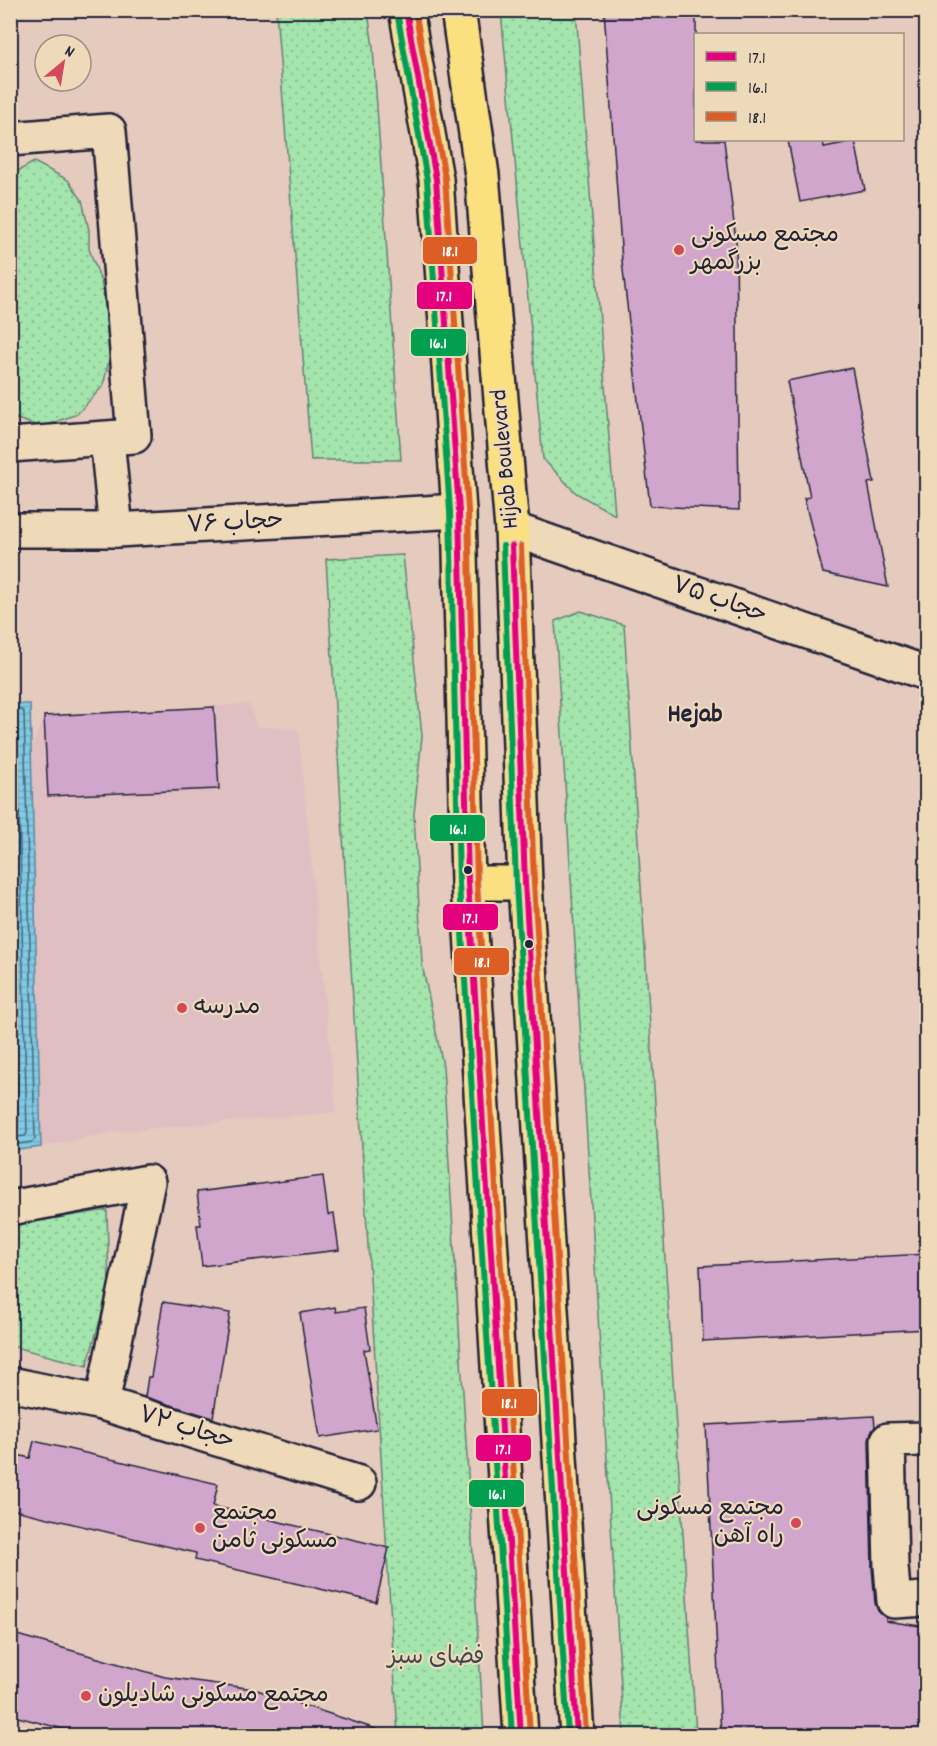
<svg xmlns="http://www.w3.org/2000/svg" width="937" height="1746" font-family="Dekko,'Playpen Sans Arabic',sans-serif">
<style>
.built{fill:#dfbfc2}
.park{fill:url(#park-dots);stroke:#638374;stroke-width:1.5}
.water{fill:url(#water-rules);stroke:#5b879f;stroke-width:1.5}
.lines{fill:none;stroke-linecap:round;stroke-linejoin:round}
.shore{stroke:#48657e;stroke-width:1.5}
.building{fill:#d0a6cc;stroke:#22223b;stroke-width:1.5}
.minor-casing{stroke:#22223b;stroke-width:38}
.major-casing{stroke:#22223b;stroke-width:38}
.minor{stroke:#eed9b8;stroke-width:33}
.major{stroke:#fbe080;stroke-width:33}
.bus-1-casing{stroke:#eed9b8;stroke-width:10}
.bus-2-casing{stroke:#eed9b8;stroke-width:10}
.bus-3-casing{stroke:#eed9b8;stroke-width:10}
.bus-1{stroke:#e5007d;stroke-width:6}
.bus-2{stroke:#029f50;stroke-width:6}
.bus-3{stroke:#dd5e24;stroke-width:6}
.poi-dot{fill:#d1495b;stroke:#eed9b8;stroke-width:2}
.bus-dot{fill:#22223b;stroke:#eed9b8;stroke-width:2}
.labels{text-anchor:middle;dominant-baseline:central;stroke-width:4.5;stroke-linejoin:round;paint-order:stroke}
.poi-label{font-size:24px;fill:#22223b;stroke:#eed9b8;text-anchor:start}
.street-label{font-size:24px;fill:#22223b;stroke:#eed9b8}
.park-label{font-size:24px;fill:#3c4952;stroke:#eed9b8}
.neighbourhood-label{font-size:26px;font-weight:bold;fill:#22223b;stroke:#eed9b8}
.line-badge{stroke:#eed9b8;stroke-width:2}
.badge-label{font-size:16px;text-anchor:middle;font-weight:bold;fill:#fff}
</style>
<defs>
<pattern id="park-dots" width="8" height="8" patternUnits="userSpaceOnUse" patternTransform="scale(1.5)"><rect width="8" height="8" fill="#a4e4ad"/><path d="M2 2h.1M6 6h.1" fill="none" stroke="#8dc396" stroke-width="1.8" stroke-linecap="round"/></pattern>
<pattern id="water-rules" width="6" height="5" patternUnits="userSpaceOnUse" patternTransform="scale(1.5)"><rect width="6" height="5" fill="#81cae2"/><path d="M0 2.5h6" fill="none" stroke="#6fadc3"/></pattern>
</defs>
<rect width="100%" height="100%" fill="#e5cabe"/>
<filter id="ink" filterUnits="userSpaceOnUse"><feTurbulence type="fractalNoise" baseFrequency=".0167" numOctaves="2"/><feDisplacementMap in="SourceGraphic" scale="12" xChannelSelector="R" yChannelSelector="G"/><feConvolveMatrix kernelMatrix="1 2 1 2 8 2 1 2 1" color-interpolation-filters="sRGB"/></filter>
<g filter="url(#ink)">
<polygon class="built" points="249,704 256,726 298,730 336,1112 112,1132 41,1147 31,751 44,716"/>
<g class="park">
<polygon points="276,11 368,11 373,48 401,460 311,460"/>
<polygon points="501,11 576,11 615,515 576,493 543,459"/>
<polygon points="34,162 68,180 82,200 89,230 89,249 101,281 112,348 103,386 77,414 42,427 14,418 11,413 11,175"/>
<polygon points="403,555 422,736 414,814 422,964 443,1066 484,1735 398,1735 326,559"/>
<polygon points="581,611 624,625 696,1735 624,1735 555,621"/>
<polygon points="107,1210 109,1288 87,1366 11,1346 11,1225"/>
</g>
<polygon class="water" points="10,704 30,704 41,1147 11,1151"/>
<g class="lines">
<g class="shore">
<polyline points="10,710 22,710 24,713 35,1139 32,1142 10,1145"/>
<polyline points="10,717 15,718 17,720 27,1133 25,1136 10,1138"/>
<polyline points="10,817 18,1125 16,1128 10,1129"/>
</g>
</g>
<g class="building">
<polygon points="604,10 696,10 696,140 724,140 736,240 739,510 650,506 622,261"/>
<polygon points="788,140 823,140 824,147 855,141 865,190 800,202"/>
<polygon points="852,368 874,482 868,483 888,587 823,573 804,498 810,497 787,381"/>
<polygon points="214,707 219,789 48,796 44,716"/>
<polygon points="323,1176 328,1215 334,1214 339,1250 202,1266 197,1225 201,1225 197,1192"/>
<polygon points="927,1254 927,1329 703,1341 700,1266"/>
<polygon points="163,1302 230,1313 213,1418 145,1397 148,1377 151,1377"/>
<polygon points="335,1307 336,1312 364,1308 370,1349 364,1350 377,1429 320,1438 300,1313"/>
<polygon points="874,1416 875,1427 871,1432 869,1440 872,1567 875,1603 878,1611 886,1618 886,1621 927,1627 927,1736 721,1736 706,1425"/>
<polygon points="34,1441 218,1484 213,1506 389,1548 376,1602 195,1560 196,1553 10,1509 10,1453 30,1458"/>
<polygon points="10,1633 165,1677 254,1689 379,1730 378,1736 90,1736 10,1715"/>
</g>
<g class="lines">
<g class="minor-casing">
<g id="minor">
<polyline points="10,139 109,131 134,436 10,445"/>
<polyline points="107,439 116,530"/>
<polyline points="512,529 926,673"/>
<polyline points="10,530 116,530 459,511"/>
<polyline points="10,1208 148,1182 102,1403"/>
<polyline points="10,1384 102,1403 359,1483"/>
<polyline points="926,1439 888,1440 891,1567 894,1601 926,1599"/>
</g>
</g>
<g class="major-casing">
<g id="major">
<polyline points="406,10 436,179 459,511 468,883 521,1736"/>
<polyline points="458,10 482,175 512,529 525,883 577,1736"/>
<polyline points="468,883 525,883"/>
</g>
</g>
<use href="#minor" class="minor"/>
<use href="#major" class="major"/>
<g class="bus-1-casing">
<g id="bus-1">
<polyline points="406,10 436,179 459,511 468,883 521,1736"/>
<polyline points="512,546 525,883 577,1736"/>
</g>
</g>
<g class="bus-2-casing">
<g id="bus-2">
<polyline points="397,12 427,180 450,511 459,884 512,1736"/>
<polyline points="503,546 516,884 568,1736"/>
</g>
</g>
<g class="bus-3-casing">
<g id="bus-3">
<polyline points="415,10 445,178 468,510 477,883 530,1735"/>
<polyline points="521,546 534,883 586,1735"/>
</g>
</g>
<use href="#bus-1" class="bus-1"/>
<use href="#bus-2" class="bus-2"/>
<use href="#bus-3" class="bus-3"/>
</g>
</g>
<g class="poi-dot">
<circle cx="679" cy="250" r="6"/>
<circle cx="182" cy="1008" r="6"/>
<circle cx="796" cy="1523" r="6"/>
<circle cx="200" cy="1528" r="6"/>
<circle cx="86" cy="1696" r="6"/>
</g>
<g class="bus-dot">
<circle cx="468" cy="870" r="5"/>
<circle cx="529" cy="944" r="5"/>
</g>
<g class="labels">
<g class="poi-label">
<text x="691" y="236">مجتمع مسکونی<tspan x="691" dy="28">بزرگمهر</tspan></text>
<text x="194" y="1008">مدرسه</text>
<text x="784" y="1509" text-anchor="end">مجتمع مسکونی<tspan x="784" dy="28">راه آهن</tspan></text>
<text x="212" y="1514">مجتمع<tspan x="212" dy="28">مسکونی ثامن</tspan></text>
<text x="98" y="1696">مجتمع مسکونی شادیلون</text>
</g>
<g class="street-label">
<text transform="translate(506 459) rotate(-95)">Hijab Boulevard</text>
<text transform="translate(235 524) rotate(-3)">حجاب ۷۶</text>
<text transform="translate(719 601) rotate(19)">حجاب ۷۵</text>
<text transform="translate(186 1429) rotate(17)">حجاب ۷۲</text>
</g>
<g class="park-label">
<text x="436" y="1658">فضای سبز</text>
</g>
<g class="neighbourhood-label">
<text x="695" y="715">Hejab</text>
</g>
</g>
<g class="line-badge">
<rect x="422" y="236" width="56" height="29" rx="6" fill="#dd5e24"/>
<rect x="416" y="281" width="57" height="29" rx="6" fill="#e5007d"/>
<rect x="410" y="328" width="57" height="29" rx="6" fill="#029f50"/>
<rect x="429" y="814" width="57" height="28" rx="6" fill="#029f50"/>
<rect x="442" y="903" width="57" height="28" rx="6" fill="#e5007d"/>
<rect x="453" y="947" width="57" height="29" rx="6" fill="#dd5e24"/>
<rect x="481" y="1388" width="57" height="29" rx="6" fill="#dd5e24"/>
<rect x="475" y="1434" width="57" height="28" rx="6" fill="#e5007d"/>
<rect x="468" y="1479" width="57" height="29" rx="6" fill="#029f50"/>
</g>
<g class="badge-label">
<text x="450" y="256">18.1</text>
<text x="444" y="301">17.1</text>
<text x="438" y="348">16.1</text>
<text x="458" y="834">16.1</text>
<text x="470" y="923">17.1</text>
<text x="482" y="967">18.1</text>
<text x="509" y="1408">18.1</text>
<text x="503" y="1454">17.1</text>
<text x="497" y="1499">16.1</text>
</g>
<rect width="937" height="1746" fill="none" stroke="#eed9b8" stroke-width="36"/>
<rect x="18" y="18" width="901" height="1710" fill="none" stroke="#22223b" stroke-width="2" filter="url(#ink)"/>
<rect x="694" y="33" width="210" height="108" fill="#eed9b8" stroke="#9c9086" stroke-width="1.5"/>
<rect x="706" y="52" width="30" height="9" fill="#e5007d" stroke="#9c9086" stroke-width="1.5"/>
<text x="748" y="63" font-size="18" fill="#22223b">17.1</text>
<rect x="706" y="82" width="30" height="9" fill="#029f50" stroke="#9c9086" stroke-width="1.5"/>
<text x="748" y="93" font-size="18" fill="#22223b">16.1</text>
<rect x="706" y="112" width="30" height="9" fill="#dd5e24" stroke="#9c9086" stroke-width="1.5"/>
<text x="748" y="123" font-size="18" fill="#22223b">18.1</text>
<g transform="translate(63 63) rotate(30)"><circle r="28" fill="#eed9b8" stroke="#9c9086" stroke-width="1.5"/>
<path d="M0-4.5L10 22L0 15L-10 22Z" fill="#d1495b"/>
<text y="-9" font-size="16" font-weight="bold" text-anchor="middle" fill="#22223b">N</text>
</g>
</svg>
